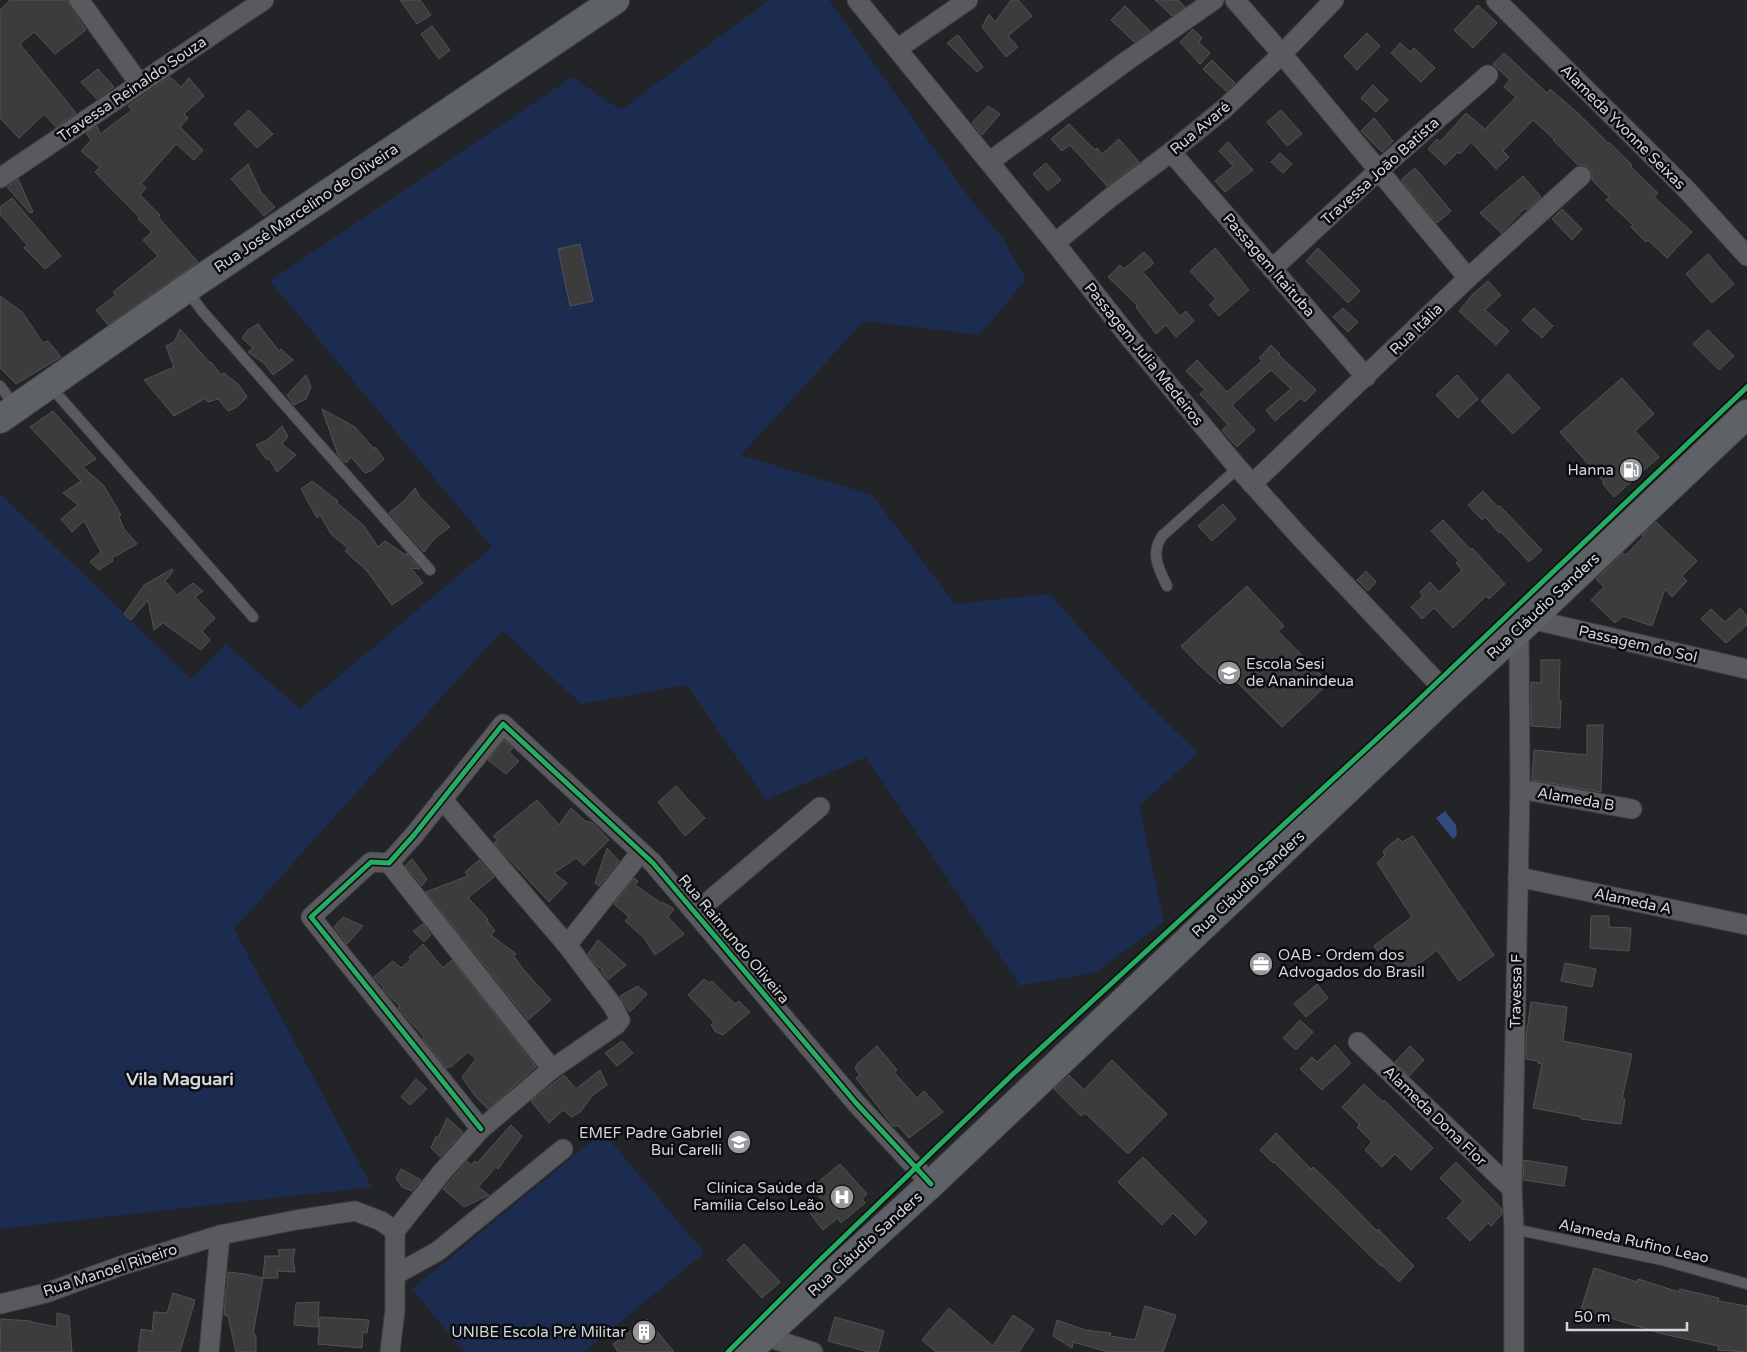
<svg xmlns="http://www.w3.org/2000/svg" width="1747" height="1352" font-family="'Varela Round',sans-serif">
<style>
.green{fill:#1c2c50}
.water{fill:#324a7e}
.building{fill:#3c3c3d;stroke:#535253}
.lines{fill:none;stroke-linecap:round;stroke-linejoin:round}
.lane-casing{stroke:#404144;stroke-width:12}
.street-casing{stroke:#404144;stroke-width:21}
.secondary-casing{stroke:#404144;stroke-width:30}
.lane{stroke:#585a5d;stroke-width:10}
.street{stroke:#585a5d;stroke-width:19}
.secondary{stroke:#5e6165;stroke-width:28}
.cycleway-casing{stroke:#0b0c0f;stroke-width:8}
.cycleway{stroke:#26ab63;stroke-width:5}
.labels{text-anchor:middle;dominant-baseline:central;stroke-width:5;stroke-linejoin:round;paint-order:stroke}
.street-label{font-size:15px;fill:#d4d6d9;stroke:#0b0c0f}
.poi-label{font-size:15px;fill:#d4d6d9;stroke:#0b0c0f;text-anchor:end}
.quarter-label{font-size:18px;font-weight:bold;fill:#d4d6d9;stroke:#0b0c0f}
</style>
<rect width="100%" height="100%" fill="#222427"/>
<g class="green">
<polygon points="769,0 829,0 964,191 1003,239 1026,279 980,335 864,321 741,455 872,495 955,604 1050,594 1139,695 1198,753 1139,806 1164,922 1096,972 1020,986 866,757 766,800 687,685 581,704 502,630 234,929 372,1187 0,1229 0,493 191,679 226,644 300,709 492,547 270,281 572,77 621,110"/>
<polygon points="603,1132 704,1253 584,1352 464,1352 412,1289"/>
</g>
<polygon class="water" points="1445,811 1456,825 1457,835 1453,839 1436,818"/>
<g class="building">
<polygon points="10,0 68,0 70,7 86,30 55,54 34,32 20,44 76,113 56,127 44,114 19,138 0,118 0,10"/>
<polygon points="400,0 420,0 431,15 417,24"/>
<polygon points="1011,0 1018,0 1032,16 1008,36 1018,47 1006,57 982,27 989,14 995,22"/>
<polygon points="1155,0 1178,0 1185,7 1172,16"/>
<polygon points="1478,5 1497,23 1473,48 1454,30"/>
<polygon points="1125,6 1150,31 1134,42 1111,20"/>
<polygon points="432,26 450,50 439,59 421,34"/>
<polygon points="1193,29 1202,38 1199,42 1210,53 1200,64 1180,42"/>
<polygon points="1367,33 1380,46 1357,70 1344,56"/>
<polygon points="958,35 983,67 977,72 947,43"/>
<polygon points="1400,43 1410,52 1414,48 1435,68 1421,82 1391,53"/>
<polygon points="1504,53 1547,93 1550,89 1579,114 1608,143 1609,142 1632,165 1631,167 1658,193 1654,197 1692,232 1667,258 1648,240 1646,242 1631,227 1633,225 1606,200 1609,197 1592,180 1592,173 1589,168 1584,165 1578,165 1553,140 1554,139 1533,120 1503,151 1509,157 1496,169 1471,142 1460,154 1458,152 1445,165 1428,149 1437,139 1440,142 1466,113 1485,129 1516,97 1504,87 1510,80 1493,64"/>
<polygon points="1212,60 1235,83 1226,91 1203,69"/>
<polygon points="98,69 114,87 97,99 81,82"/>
<polygon points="170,77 181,87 189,78 204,96 184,114 188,118 180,127 203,150 194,160 176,144 141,184 146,188 140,195 160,215 158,217 198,262 108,325 96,310 116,295 113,292 158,256 143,240 152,232 138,219 140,218 95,172 100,167 81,151 91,140 86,133 97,126 100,134 132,110 128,106"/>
<polygon points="1373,85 1388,100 1376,112 1361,98"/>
<polygon points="988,106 1000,114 982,135 972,123"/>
<polygon points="249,110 273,134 257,148 234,124"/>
<polygon points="1281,110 1302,134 1287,146 1267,122"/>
<polygon points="1374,118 1393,141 1382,152 1361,131"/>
<polygon points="1069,124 1095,150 1097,148 1102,154 1119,139 1139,162 1107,186 1070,145 1062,151 1051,139"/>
<polygon points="1228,142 1253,170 1225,192 1215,181 1233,166 1219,151"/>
<polygon points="1280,153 1292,164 1283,173 1271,162"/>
<polygon points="1046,163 1061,180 1048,191 1033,174"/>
<polygon points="248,164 261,192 275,207 264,216 231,179"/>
<polygon points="1415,168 1451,211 1437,223 1401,180"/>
<polygon points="1523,176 1541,197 1527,210 1525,208 1501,233 1480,213"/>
<polygon points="18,179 33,212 30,213 7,187"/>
<polygon points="12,198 61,256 45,269 24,248 27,245 0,214 0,207"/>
<polygon points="1562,209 1582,229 1572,240 1552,219"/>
<polygon points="580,244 593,301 570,306 558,249"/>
<polygon points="1215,248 1249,290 1219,316 1209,305 1216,299 1190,271"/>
<polygon points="1318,248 1360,291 1348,303 1306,261"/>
<polygon points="1144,252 1154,263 1143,272 1180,316 1186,311 1194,321 1176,337 1166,325 1156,334 1136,307 1137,305 1108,277 1120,265 1124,269"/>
<polygon points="1708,254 1734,284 1712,303 1686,274"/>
<polygon points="1488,281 1501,295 1485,310 1509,331 1496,345 1459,311 1473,294"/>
<polygon points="0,296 22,312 43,343 48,341 61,357 16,384 0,368"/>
<polygon points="1343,308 1358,322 1348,332 1333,317"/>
<polygon points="1534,308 1553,326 1542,338 1522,320"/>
<polygon points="258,324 279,351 281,349 293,360 273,375 265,364 248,352 253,348 242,338 248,330"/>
<polygon points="180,329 210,363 211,362 221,375 224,373 239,385 247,397 237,407 228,411 218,399 208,402 206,398 174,416 144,380 174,367 166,346 174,342"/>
<polygon points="1708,330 1734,356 1719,370 1693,344"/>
<polygon points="1271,345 1280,354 1279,355 1316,390 1305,402 1301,398 1275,421 1266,410 1291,389 1271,370 1232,405 1255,430 1237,447 1222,430 1228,425 1200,394 1205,390 1186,371 1197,360 1227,392 1262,361 1259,358"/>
<polygon points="1508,374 1540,408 1513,434 1481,401"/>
<polygon points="306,375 311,387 306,399 294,405 287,395"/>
<polygon points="1457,375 1478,399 1458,418 1436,395"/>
<polygon points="1622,378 1654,414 1635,431 1659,457 1614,497 1603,484 1604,482 1560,432"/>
<polygon points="322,409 355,427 374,449 375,447 384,459 371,471 365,473 351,457 346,463 342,460 338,455"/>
<polygon points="53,411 96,459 83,467 104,486 121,515 119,517 124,529 137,544 112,558 113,561 99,570 90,562 101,552 84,521 72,532 61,519 78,505 63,493 81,481 30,427"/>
<polygon points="282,426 288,436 282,444 296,455 277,472 269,458 267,460 256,445 267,440"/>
<polygon points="312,481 338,501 336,502 364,526 378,547 385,541 407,556 406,553 420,569 411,568 423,583 392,605 367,571 345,551 348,548 331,534 320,515 317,518 301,489"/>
<polygon points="415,488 420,497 450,527 434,539 424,552 389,513 405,500"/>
<polygon points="1483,491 1498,507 1500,506 1542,550 1529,562 1501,532 1499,533 1485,517 1482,520 1468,505"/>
<polygon points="1223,504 1236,519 1212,541 1198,526"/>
<polygon points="1443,520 1471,550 1472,548 1505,584 1489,599 1486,596 1453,628 1434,608 1422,619 1411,607 1423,596 1420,592 1430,582 1439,592 1462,570 1456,563 1459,561 1431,531"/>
<polygon points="1656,522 1697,561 1682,576 1687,581 1672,597 1665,589 1652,626 1623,616 1615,623 1591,600 1604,587 1596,579 1623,553 1626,555 1644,536 1642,535"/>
<polygon points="172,569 173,571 165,581 177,595 193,583 203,591 195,597 215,618 202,631 210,640 201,650 163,623 154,630 148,600 131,620 124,614 144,585"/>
<polygon points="1366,571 1376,582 1368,591 1357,580"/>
<polygon points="1247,586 1284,626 1278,631 1329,683 1282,727 1230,675 1220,684 1198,664 1181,646"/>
<polygon points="1740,608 1747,616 1747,625 1726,643 1701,619 1711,609 1725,622"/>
<polygon points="1541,660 1560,660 1559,700 1561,701 1560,728 1531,726 1531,682 1541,683"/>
<polygon points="1587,725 1603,725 1601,792 1532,780 1534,750 1587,755"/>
<polygon points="504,740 513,748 509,752 519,761 506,774 488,760"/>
<polygon points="676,786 705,818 685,836 658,802"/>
<polygon points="537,800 559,825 571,808 585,821 593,823 609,840 584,865 576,858 554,873 567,883 549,902 494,843 497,840 493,836"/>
<polygon points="1413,836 1494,955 1459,981 1437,950 1400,979 1374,946 1412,917 1377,863 1385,855 1383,851 1398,838 1402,842"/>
<polygon points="607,848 619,861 599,886 595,883"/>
<polygon points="412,859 427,879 422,886 405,866"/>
<polygon points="479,860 494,877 468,898 488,919 487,921 495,931 491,935 516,954 513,955 523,969 551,1000 528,1020 426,892 468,876 465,872"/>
<polygon points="634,878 638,881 635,885 661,903 662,902 674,909 668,917 684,934 655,955 645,939 625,921 629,917 614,904"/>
<polygon points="1591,916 1609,916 1609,927 1631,928 1629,951 1590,948"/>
<polygon points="343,917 363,926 347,944 334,927"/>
<polygon points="423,924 431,935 424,942 413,931"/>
<polygon points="598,940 626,965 608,980 601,971 603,969 598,967 588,954"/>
<polygon points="423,944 443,968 452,960 536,1067 488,1109 475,1096 462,1077 476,1059 468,1052 452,1066 446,1068 423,1039 424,1037 398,1008 400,1006 391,998 383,989 384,988 374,977 393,961 401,968 411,960 409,957"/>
<polygon points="1565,963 1596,969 1592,987 1561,981"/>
<polygon points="704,979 709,983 712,981 735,1004 739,1001 750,1012 723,1035 716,1032 711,1025 714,1022 688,995"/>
<polygon points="1317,984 1328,998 1306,1017 1294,1004"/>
<polygon points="638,986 647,994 630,1012 620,996"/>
<polygon points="1531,1002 1567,1007 1563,1041 1632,1054 1622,1099 1625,1099 1621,1124 1581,1119 1581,1117 1533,1108 1542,1064 1538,1063 1538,1061 1526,1059 1526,1037"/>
<polygon points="1300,1020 1313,1032 1296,1050 1283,1038"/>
<polygon points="622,1041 633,1053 617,1066 605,1053"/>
<polygon points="1335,1045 1351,1063 1322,1090 1300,1069 1312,1057 1317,1062"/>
<polygon points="877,1046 897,1070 894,1072 917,1098 924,1091 943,1112 909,1138 898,1126 893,1126 856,1078 860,1075 855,1069 857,1064"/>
<polygon points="1410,1046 1424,1060 1409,1076 1395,1062"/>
<polygon points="1112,1060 1167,1114 1128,1154 1085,1113 1081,1116 1054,1089 1069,1075 1084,1090"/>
<polygon points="600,1070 607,1085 593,1095 580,1112 572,1117 563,1110 549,1123 531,1101 564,1075 576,1089"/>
<polygon points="416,1079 427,1089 410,1105 401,1097"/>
<polygon points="1364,1084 1383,1102 1384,1100 1433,1148 1411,1170 1395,1154 1382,1167 1365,1150 1372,1142 1357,1127 1360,1125 1342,1107"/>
<polygon points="447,1118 463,1132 440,1157 431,1148 436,1136 438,1138"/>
<polygon points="511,1125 522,1136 498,1169 496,1167 478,1187 489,1195 464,1207 443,1189 467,1161 470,1165 475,1161 477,1163"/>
<polygon points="1276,1133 1311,1169 1313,1167 1335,1188 1377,1231 1378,1229 1414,1266 1399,1282 1382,1265 1381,1266 1274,1162 1273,1163 1260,1150"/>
<polygon points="1143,1157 1207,1222 1195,1235 1173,1213 1162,1225 1118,1182"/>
<polygon points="1524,1160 1567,1167 1564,1186 1523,1180"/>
<polygon points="1456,1162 1502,1209 1502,1214 1491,1226 1488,1223 1470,1241 1447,1218 1463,1201 1440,1178"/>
<polygon points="840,1164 867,1194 862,1199 865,1203 841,1223 838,1218 823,1230 810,1213 823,1201 812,1187"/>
<polygon points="401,1169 421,1180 412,1191 402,1187 396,1178"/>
<polygon points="744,1244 780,1282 762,1298 727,1260"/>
<polygon points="295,1249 293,1259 295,1272 277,1271 278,1278 263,1278 265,1256 280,1256 278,1250"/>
<polygon points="1594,1268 1637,1282 1638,1279 1679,1292 1680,1289 1719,1298 1718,1301 1747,1306 1747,1352 1718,1350 1718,1346 1663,1334 1581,1309"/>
<polygon points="228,1272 245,1274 263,1278 253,1334 256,1335 256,1352 236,1352 228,1316 224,1315 226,1290 228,1286 227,1286"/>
<polygon points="173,1293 195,1300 180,1352 138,1352 141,1329 152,1331 154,1312 167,1313"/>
<polygon points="319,1302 318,1327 294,1325 296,1303"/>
<polygon points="1145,1306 1176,1315 1163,1352 1108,1352 1073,1342 1072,1348 1053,1336 1057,1320 1085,1330 1111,1333 1110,1336 1135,1340"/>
<polygon points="949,1308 993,1346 1013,1315 1034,1329 1019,1352 936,1352 922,1340"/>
<polygon points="57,1313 69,1316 72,1352 0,1352 1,1319 31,1321 31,1322 57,1327"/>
<polygon points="320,1317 369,1320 367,1333 363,1332 362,1348 318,1344"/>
<polygon points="835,1317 884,1331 878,1352 869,1352 828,1341"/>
<polygon points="647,1319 674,1352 618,1352 613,1344"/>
</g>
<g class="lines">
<g class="lane-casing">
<g id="lane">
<polyline points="186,289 203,312 430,570"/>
<polyline points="0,386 16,407"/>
<polyline points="50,386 253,617"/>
<path d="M1167,586C1159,569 1150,554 1162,536L1238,468"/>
<polyline points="1514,1229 1662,1260 1747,1284"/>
</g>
</g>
<g class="street-casing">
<g id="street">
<polyline points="79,0 139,83"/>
<polyline points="857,0 1055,243 1129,337 1238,468 1300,537 1448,694"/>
<polyline points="1235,0 1282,54 1468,278"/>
<polyline points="1496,0 1687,190 1747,256"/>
<polyline points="897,49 968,0"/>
<polyline points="1171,152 1366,377"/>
<polyline points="989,162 1128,60 1214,0"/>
<polyline points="0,178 264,0"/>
<polyline points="1055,243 1111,197 1171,152 1225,108 1282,54 1334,0"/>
<polyline points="1272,269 1378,171 1488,75"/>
<polyline points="1252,484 1468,278 1581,176"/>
<polyline points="1530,619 1747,669"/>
<polyline points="1520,789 1632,809"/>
<polyline points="389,863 552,1069"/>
<polyline points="1518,877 1747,925"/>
<polyline points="696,912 820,807"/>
<polyline points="567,945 640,853"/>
<polyline points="1358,1042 1512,1189"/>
<polyline points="481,1129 311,917 371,862 389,863 414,835 503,724 653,863 856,1103 931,1184"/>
<polyline points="395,1231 442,1172 481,1129 552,1069 616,1025 620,1020 613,1006 567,945 442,799"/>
<polyline points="395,1275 438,1251 563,1149"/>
<polyline points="0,1304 46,1293 123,1265 220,1235 296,1220 355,1211 381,1221 395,1231 395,1310 390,1352"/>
<polyline points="764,1336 813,1352"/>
<polyline points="209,1352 220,1235"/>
<polyline points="1514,1352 1514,1229 1512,1189 1520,789 1519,630"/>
</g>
</g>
<g class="secondary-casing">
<g id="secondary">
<polyline points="0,419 186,289 615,0"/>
<polyline points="747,1352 931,1184 1448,694 1519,630 1747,414"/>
</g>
</g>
<use href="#lane" class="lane"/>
<use href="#street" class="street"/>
<use href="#secondary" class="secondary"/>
<g class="cycleway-casing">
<g id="cycleway">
<polyline points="481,1129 311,917 371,862 389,863 414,835 503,724 653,863 856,1103 931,1184"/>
<polyline points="728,1352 817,1263 1013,1074 1406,712 1747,387"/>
</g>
</g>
<use href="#cycleway" class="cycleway"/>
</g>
<defs>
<g id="fuel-disc" transform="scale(1.25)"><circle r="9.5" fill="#96989b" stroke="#0b0c0f"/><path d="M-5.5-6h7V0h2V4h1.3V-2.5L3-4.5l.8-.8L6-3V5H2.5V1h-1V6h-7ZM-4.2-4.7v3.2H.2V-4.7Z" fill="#fff"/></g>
<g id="university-disc" transform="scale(1.25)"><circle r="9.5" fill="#96989b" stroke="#0b0c0f"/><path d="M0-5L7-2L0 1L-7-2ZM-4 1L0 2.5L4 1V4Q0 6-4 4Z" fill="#fff"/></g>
<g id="office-disc" transform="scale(1.25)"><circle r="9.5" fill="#96989b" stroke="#0b0c0f"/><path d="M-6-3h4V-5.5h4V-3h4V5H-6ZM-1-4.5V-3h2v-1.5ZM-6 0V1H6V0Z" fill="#fff"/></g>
<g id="school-disc" transform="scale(1.25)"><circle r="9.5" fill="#96989b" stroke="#0b0c0f"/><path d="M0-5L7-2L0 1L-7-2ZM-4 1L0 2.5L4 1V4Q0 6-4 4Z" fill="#fff"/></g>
<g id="hospital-disc" transform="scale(1.25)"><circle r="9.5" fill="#96989b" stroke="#0b0c0f"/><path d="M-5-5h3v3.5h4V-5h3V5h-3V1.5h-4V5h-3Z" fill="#fff"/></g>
<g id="building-disc" transform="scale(1.25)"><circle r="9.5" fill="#96989b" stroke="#0b0c0f"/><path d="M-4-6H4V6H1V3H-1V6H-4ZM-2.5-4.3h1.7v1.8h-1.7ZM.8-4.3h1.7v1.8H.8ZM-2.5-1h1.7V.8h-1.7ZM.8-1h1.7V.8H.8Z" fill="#fff"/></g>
</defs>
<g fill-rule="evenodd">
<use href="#fuel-disc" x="1631" y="470"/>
<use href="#university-disc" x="1229" y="673"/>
<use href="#office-disc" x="1261" y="964"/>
<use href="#school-disc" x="739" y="1142"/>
<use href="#hospital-disc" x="842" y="1197"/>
<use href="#building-disc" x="644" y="1332"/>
</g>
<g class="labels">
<g class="street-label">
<text transform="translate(132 89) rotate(-34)">Travessa Reinaldo Souza</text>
<text transform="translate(1623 127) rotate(45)">Alameda Yvonne Seixas</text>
<text transform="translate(1200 128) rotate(-40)">Rua Avaré</text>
<text transform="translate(1380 171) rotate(-42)">Travessa João Batista</text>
<text transform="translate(306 208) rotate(-34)">Rua José Marcelino de Oliveira</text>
<text transform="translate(1269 265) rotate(49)">Passagem Itaituba</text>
<text transform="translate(1416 329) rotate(-44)">Rua Itália</text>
<text transform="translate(1144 354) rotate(51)">Passagem Julia Medeiros</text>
<text transform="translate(1543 606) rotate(-43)">Rua Cláudio Sanders</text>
<text transform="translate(1638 644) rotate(13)">Passagem do Sol</text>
<text transform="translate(1576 799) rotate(10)">Alameda B</text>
<text transform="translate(1248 884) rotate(-43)">Rua Cláudio Sanders</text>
<text transform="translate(1633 901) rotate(12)">Alameda A</text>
<text transform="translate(734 939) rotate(50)">Rua Raimundo Oliveira</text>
<text transform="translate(1516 991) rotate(-89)">Travessa F</text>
<text transform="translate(1435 1116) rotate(44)">Alameda Dona Flor</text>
<text transform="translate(1634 1241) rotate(13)">Alameda Rufino Leao</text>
<text transform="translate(865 1244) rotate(-42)">Rua Cláudio Sanders</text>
<text transform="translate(110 1270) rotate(-18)">Rua Manoel Ribeiro</text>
</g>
<g class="poi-label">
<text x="1614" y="470">Hanna</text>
<text x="1246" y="664" text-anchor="start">Escola Sesi<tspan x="1246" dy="17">de Ananindeua</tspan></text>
<text x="1278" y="955" text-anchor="start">OAB - Ordem dos<tspan x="1278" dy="17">Advogados do Brasil</tspan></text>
<text x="722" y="1133">EMEF Padre Gabriel<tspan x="722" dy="17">Bui Carelli</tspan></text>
<text x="824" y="1188">Clínica Saúde da<tspan x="824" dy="17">Família Celso Leão</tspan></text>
<text x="626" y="1332">UNIBE Escola Pré Militar</text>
</g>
<g class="quarter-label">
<text x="180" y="1079">Vila Maguari</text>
</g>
</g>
<path d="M1567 1322v8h120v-8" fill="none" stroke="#d4d6d9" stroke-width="2.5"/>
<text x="1574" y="1322" font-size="15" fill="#d4d6d9" stroke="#0b0c0f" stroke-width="4" paint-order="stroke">50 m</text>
</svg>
